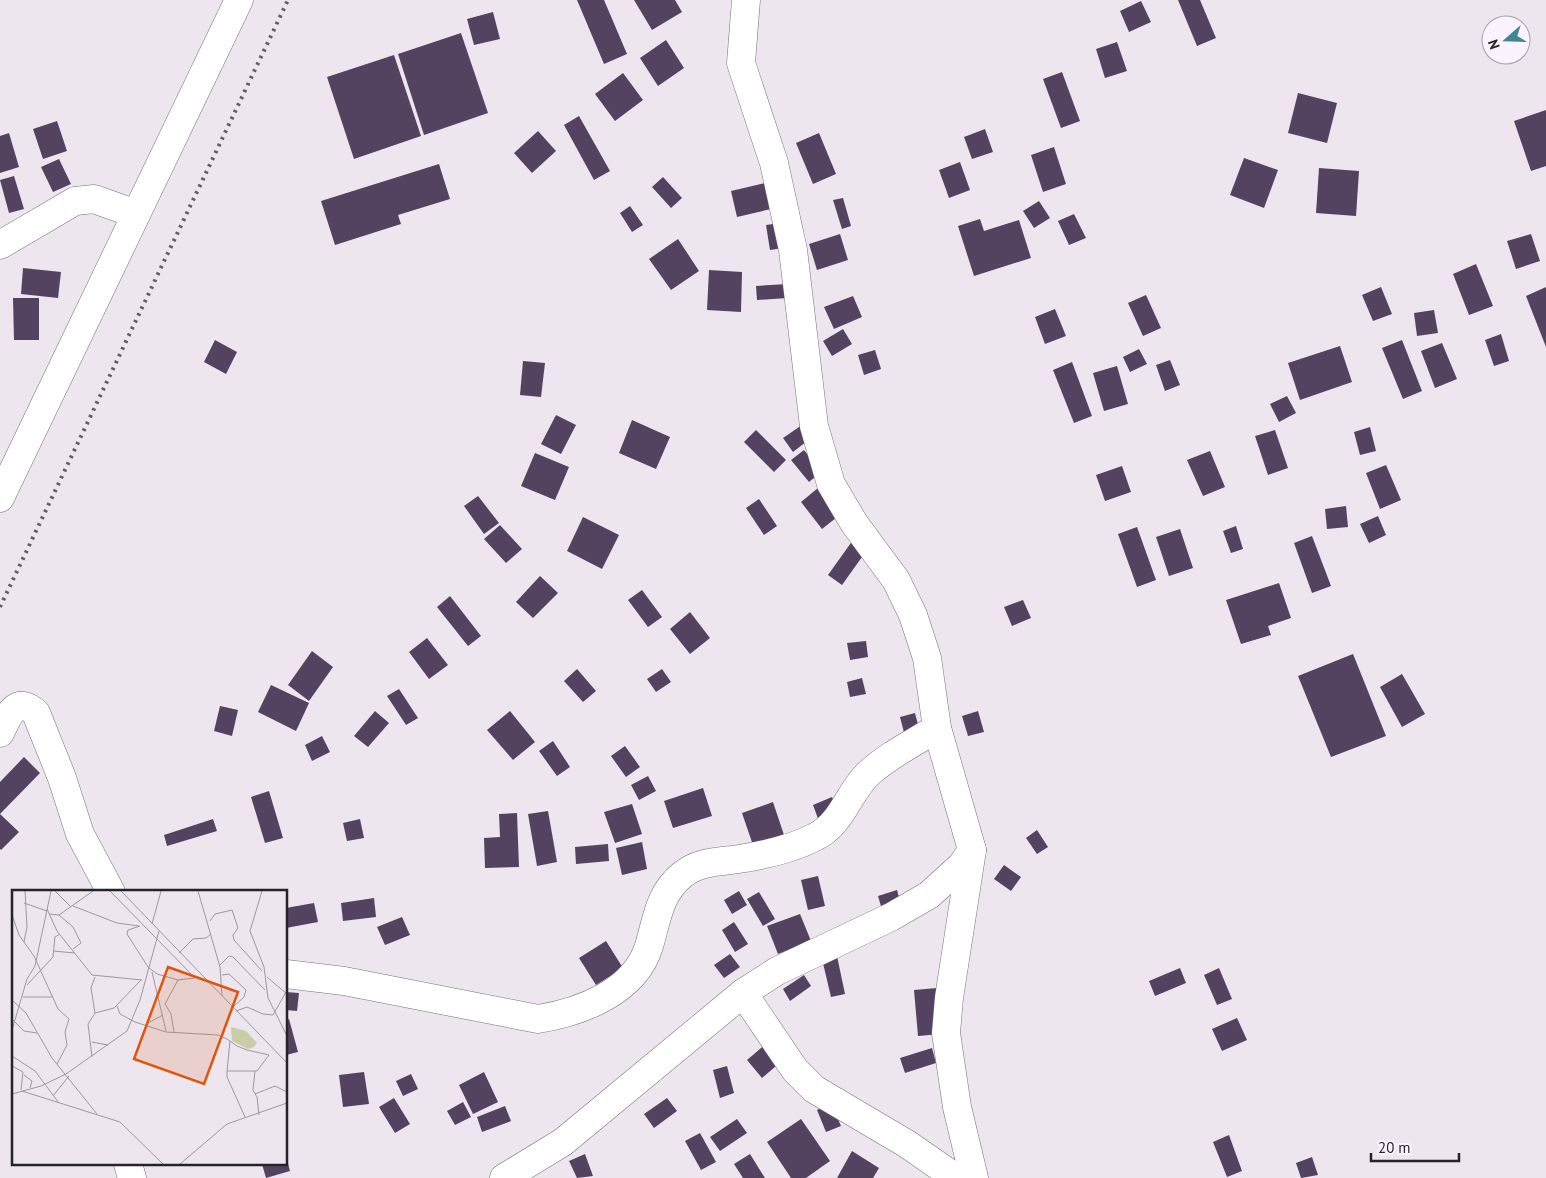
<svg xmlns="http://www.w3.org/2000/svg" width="1546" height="1178" font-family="'PT Sans',sans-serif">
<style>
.building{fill:#544360}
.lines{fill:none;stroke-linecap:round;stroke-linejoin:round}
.street-casing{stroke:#777179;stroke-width:29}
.secondary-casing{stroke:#777179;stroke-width:29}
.street{stroke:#fff;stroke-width:28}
.secondary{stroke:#fff;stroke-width:28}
.rail{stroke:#625d62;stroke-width:4;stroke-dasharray:2.5 5;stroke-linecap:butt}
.inset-road{fill:none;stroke:#9d989f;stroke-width:1}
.view{fill:#de560d;fill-opacity:0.15;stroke:#de560d;stroke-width:2.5}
.inset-edge{fill:none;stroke:#262326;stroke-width:2.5}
</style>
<rect width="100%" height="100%" fill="#ede6ef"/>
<g class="building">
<polygon points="577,0 604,0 627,54 604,64"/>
<polygon points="634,0 675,0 682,12 652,30"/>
<polygon points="1178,0 1200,0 1216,38 1197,46"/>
<polygon points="1141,1 1151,22 1129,32 1120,11"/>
<polygon points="493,12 500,39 474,45 467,19"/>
<polygon points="461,33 488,113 424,135 398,54"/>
<polygon points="666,40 684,68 658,86 640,58"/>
<polygon points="1117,42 1127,71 1105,78 1096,49"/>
<polygon points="394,55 421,136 354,159 327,77"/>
<polygon points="1062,72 1080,121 1061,128 1043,79"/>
<polygon points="623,73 643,100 615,121 595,94"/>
<polygon points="1298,93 1337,103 1327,143 1288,133"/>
<polygon points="1546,110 1546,166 1531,171 1514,121"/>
<polygon points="579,116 610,171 594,180 564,125"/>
<polygon points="57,121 67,151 43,159 33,129"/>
<polygon points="985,129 993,152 972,159 964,137"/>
<polygon points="538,131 556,151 532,173 514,153"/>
<polygon points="9,133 19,167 0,173 0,136"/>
<polygon points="819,133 836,174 813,184 796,143"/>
<polygon points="1054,147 1066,184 1043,192 1031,155"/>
<polygon points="1244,158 1278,170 1264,208 1230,195"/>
<polygon points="59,159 71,184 53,192 41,167"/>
<polygon points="960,162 970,190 949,198 939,170"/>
<polygon points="439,164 450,199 398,215 401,224 335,245 321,201"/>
<polygon points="1319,168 1359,171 1356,216 1316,213"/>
<polygon points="14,176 24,209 9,213 0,180"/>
<polygon points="663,177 682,198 671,208 652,187"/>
<polygon points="765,183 771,209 737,217 731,191"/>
<polygon points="843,198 851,226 842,229 833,200"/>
<polygon points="1039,201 1050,218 1034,228 1023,211"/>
<polygon points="630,206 643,225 632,232 620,213"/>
<polygon points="1074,214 1086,238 1069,245 1058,221"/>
<polygon points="980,219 984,231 1019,220 1031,258 974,276 958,226"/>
<polygon points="780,223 783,248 770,250 766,225"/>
<polygon points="840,234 848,260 817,270 809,244"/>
<polygon points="1531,234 1540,261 1516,269 1507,241"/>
<polygon points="678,239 699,271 671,290 649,259"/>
<polygon points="1476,264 1493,306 1469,315 1453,274"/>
<polygon points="23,268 61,272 58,298 21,294"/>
<polygon points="709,270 742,272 741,312 707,310"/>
<polygon points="787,284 788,298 757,300 756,286"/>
<polygon points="1381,287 1392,314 1373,321 1362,295"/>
<polygon points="1546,287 1546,347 1526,296"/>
<polygon points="1146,295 1161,328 1143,336 1128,303"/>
<polygon points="853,296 862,317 834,329 824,307"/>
<polygon points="13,298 39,298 39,340 14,340"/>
<polygon points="1055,309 1066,336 1045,344 1035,317"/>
<polygon points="1434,310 1438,333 1417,336 1414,313"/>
<polygon points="843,329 852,344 832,356 823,341"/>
<polygon points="1501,334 1509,361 1494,366 1485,340"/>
<polygon points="215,340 237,352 226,374 204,362"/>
<polygon points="1402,340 1422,391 1403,399 1382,348"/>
<polygon points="1442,343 1457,379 1435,388 1421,351"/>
<polygon points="1340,346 1352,382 1300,400 1288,363"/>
<polygon points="1139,349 1147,364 1130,372 1123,357"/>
<polygon points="875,350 881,369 864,375 858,355"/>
<polygon points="1170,360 1180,385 1165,391 1156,365"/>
<polygon points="523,361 545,363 541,397 520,395"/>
<polygon points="1072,362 1092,416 1074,423 1053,370"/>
<polygon points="1117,366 1128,404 1104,411 1093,373"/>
<polygon points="1287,396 1296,413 1279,422 1270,404"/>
<polygon points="556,415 576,425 561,454 541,444"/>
<polygon points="632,420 670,437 656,469 619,453"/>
<polygon points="802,425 811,438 793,452 783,438"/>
<polygon points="1370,427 1376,451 1360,455 1354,432"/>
<polygon points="756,430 786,460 774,472 744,442"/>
<polygon points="1275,430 1288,468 1268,475 1255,436"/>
<polygon points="804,450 821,472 809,482 791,460"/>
<polygon points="1210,451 1225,487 1203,496 1187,460"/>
<polygon points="535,453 569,467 555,500 521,486"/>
<polygon points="1386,465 1401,500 1380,509 1366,473"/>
<polygon points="1122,466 1131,492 1105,501 1096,475"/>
<polygon points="824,483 846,510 822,529 801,502"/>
<polygon points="478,496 499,523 484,534 464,506"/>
<polygon points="759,499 777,526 764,535 746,508"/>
<polygon points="1346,506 1348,527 1327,529 1325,509"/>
<polygon points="1378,516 1386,535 1369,543 1360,524"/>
<polygon points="583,517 619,535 602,569 567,551"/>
<polygon points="500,525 522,549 506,563 484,539"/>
<polygon points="1236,526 1243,549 1231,553 1223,531"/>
<polygon points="1137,527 1156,580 1137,587 1118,534"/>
<polygon points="1180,529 1193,568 1169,576 1156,537"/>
<polygon points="1312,536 1331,586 1312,593 1294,543"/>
<polygon points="853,540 867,550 842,585 828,575"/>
<polygon points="540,576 558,593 533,618 516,602"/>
<polygon points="1279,583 1291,618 1268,626 1271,635 1241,644 1226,600"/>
<polygon points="642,590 662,617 648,627 628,600"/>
<polygon points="450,596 481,636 468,646 437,607"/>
<polygon points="1023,600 1031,618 1012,626 1004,607"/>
<polygon points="690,612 710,638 690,654 670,629"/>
<polygon points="427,638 448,665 429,679 409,652"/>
<polygon points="866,641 868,657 850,660 847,643"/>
<polygon points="312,651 333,667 309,701 288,685"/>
<polygon points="1353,654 1386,736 1331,757 1298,676"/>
<polygon points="577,669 596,691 583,702 564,681"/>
<polygon points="662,669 671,682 656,692 647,679"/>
<polygon points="1402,674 1425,714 1402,727 1380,687"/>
<polygon points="862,678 866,694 850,697 847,682"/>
<polygon points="271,685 309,703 296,731 258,712"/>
<polygon points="399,689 418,718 406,725 387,696"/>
<polygon points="220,706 238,710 232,736 214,731"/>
<polygon points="375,711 389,723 368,747 354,736"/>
<polygon points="510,711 535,742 513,760 487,730"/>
<polygon points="978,711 984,732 968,736 962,716"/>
<polygon points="915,713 922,740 907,744 900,717"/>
<polygon points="322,736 330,752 312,761 305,745"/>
<polygon points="553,741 570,767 557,776 539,751"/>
<polygon points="625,746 640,767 626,777 611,756"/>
<polygon points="24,757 40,773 0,814 19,832 1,850 0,849 0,782"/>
<polygon points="648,776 656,791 639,800 631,785"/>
<polygon points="703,788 712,816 673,828 664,801"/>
<polygon points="269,791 283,838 265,843 251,797"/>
<polygon points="832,797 843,824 823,832 813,805"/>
<polygon points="773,802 786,841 755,851 742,813"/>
<polygon points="632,804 642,834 615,843 604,812"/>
<polygon points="548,811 557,862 537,866 528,814"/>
<polygon points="517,813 519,867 485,868 484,838 500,837 499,814"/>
<polygon points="213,819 217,831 167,846 164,835"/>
<polygon points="360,819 364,838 347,841 343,823"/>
<polygon points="1037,830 1048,847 1037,854 1026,838"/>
<polygon points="642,842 647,869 622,875 616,848"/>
<polygon points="608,844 609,861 576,864 575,847"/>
<polygon points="1004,865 1021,877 1011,891 994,879"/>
<polygon points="818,876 825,906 808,910 801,880"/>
<polygon points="897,890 902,908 883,913 878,896"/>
<polygon points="739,891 747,905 732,914 724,900"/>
<polygon points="759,892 775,919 763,926 747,899"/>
<polygon points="374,898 376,917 343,921 341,903"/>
<polygon points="314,903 318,922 286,928 286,908"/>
<polygon points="800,914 811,941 778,954 767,926"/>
<polygon points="402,917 410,935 385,945 377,927"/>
<polygon points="734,922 748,944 735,952 722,930"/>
<polygon points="606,941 623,968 596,985 579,958"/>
<polygon points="730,954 740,967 724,978 714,965"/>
<polygon points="837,956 845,994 831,997 822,959"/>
<polygon points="1180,968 1186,983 1155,996 1149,981"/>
<polygon points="1219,968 1232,999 1217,1005 1204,975"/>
<polygon points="804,975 811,986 790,1001 783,989"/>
<polygon points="937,988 941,1034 918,1036 914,990"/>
<polygon points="286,992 299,993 297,1011 286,1010"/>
<polygon points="1237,1018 1247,1040 1222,1051 1212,1029"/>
<polygon points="289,1019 298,1052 286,1055 286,1020"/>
<polygon points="768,1042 783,1060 762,1078 747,1060"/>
<polygon points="932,1048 936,1063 905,1073 900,1058"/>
<polygon points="727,1066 734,1093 720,1098 713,1070"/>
<polygon points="364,1072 369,1104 343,1107 339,1075"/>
<polygon points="484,1072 498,1102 473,1114 459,1085"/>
<polygon points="411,1074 418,1089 403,1096 396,1081"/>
<polygon points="394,1098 410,1124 395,1133 379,1107"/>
<polygon points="667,1098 677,1111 654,1128 644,1114"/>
<polygon points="463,1102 471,1117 455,1125 447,1111"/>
<polygon points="831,1103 841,1126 826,1132 817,1110"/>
<polygon points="505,1106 511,1121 482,1132 477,1117"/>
<polygon points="737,1119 747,1133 720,1151 710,1137"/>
<polygon points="801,1119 830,1161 806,1178 791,1178 767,1142"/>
<polygon points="700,1133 716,1162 701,1170 685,1141"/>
<polygon points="1229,1135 1242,1171 1227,1177 1213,1142"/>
<polygon points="852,1151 879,1168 873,1178 837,1178"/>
<polygon points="585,1154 593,1176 577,1178 569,1161"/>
<polygon points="750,1154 765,1178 743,1178 734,1164"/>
<polygon points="1312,1157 1318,1175 1301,1178 1296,1163"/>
<polygon points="287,1160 290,1171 266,1178 262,1164 286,1164"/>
</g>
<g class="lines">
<g class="street-casing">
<g id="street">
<polyline points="746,0 741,63 774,163 793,250 814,426 831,484 854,523 896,580 913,615 927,658 937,728 972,850 949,998 946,1033 957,1107 974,1178"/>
<polyline points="0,245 75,201 94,199 136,214"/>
<path d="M0,733C8,717 15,694 36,713L62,778L80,834L111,892"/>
<path d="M286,974L344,981L538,1019C581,1012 635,992 649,946C657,919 659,894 682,875C699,861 719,862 739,859C765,855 792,849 815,837C842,824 848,793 868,774C888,755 914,743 937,728"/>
<polyline points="743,993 795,1070 814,1089 907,1144 956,1178"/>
<polyline points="128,1164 132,1178"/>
<polyline points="504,1178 563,1142 743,993 777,971 891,917 929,895 962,865 972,850"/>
</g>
</g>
<g class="secondary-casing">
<polyline id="secondary" points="0,498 239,0"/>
</g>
<use href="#street" class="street"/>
<use href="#secondary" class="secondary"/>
<polyline class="rail" points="0,607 288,0"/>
</g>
<g transform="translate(12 890)">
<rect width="275" height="275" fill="#ede6ef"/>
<path d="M219,137L234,141L245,153L242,157L236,159L220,151Z" fill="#c8cda7"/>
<path class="inset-road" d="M43,1L59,17M98,1L183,88M109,1L275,173M186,1L208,77L210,106M250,1L238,41L252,77L256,108L275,146M12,13L35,21M61,16L105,33L127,36M35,19L45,41L80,85L130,90M37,24L47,25L81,1M0,25L7,45L22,66L46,119L57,129L53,142L55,155L45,174M47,25L61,37L69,53L61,59M198,31L203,24L220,20L226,38L221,45L222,50L250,81M140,34L149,1M128,36L116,40L115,44L136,77L145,84L166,90L183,88M12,52L15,37L13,1M41,61L63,63M167,63L181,49L194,48L199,44M208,75L217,66L221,67L253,100M140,82L154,141M210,85L217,84L234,100L232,107L221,117M255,87L275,104M15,95L41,67L43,47L48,44M11,107H41M0,110L14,123L40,168L85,224M105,116L108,124L123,132L154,142L206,145L215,149L218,151L225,156L235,160L257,165L245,181H215L218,151M224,121L235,117L251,124L261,125L274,102M83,123L102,118L129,90M0,129L12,141L25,143M134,134L151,125M0,140L15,89L23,76L39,1M162,142L159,124L153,114L166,90M80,152L96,155M0,166L23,181L47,213M80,167L76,134L83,123L79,98L83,87M0,176L11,182L9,200M215,181V187L233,227M243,181L241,200L245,207L247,225M12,185L20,191L18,198M10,201L108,232L151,274M0,204L29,196L54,184L115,141L128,110L147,41M243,204L263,196L275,202M41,206L57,186M168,274L215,234L275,213"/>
<path class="view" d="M156,77L226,102L192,194L122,169Z"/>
<rect width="275" height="275" class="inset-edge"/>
</g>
<g transform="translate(1506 40) rotate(250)"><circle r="24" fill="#fbf3fd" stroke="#a6a0a7"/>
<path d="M0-4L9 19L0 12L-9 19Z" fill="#428595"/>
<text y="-8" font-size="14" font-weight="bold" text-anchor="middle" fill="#262326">N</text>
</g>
<path d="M1371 1153v8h88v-8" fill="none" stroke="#262326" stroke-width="2.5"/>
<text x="1378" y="1153" font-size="15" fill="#262326" stroke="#fbf3fd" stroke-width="4" paint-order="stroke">20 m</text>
</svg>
